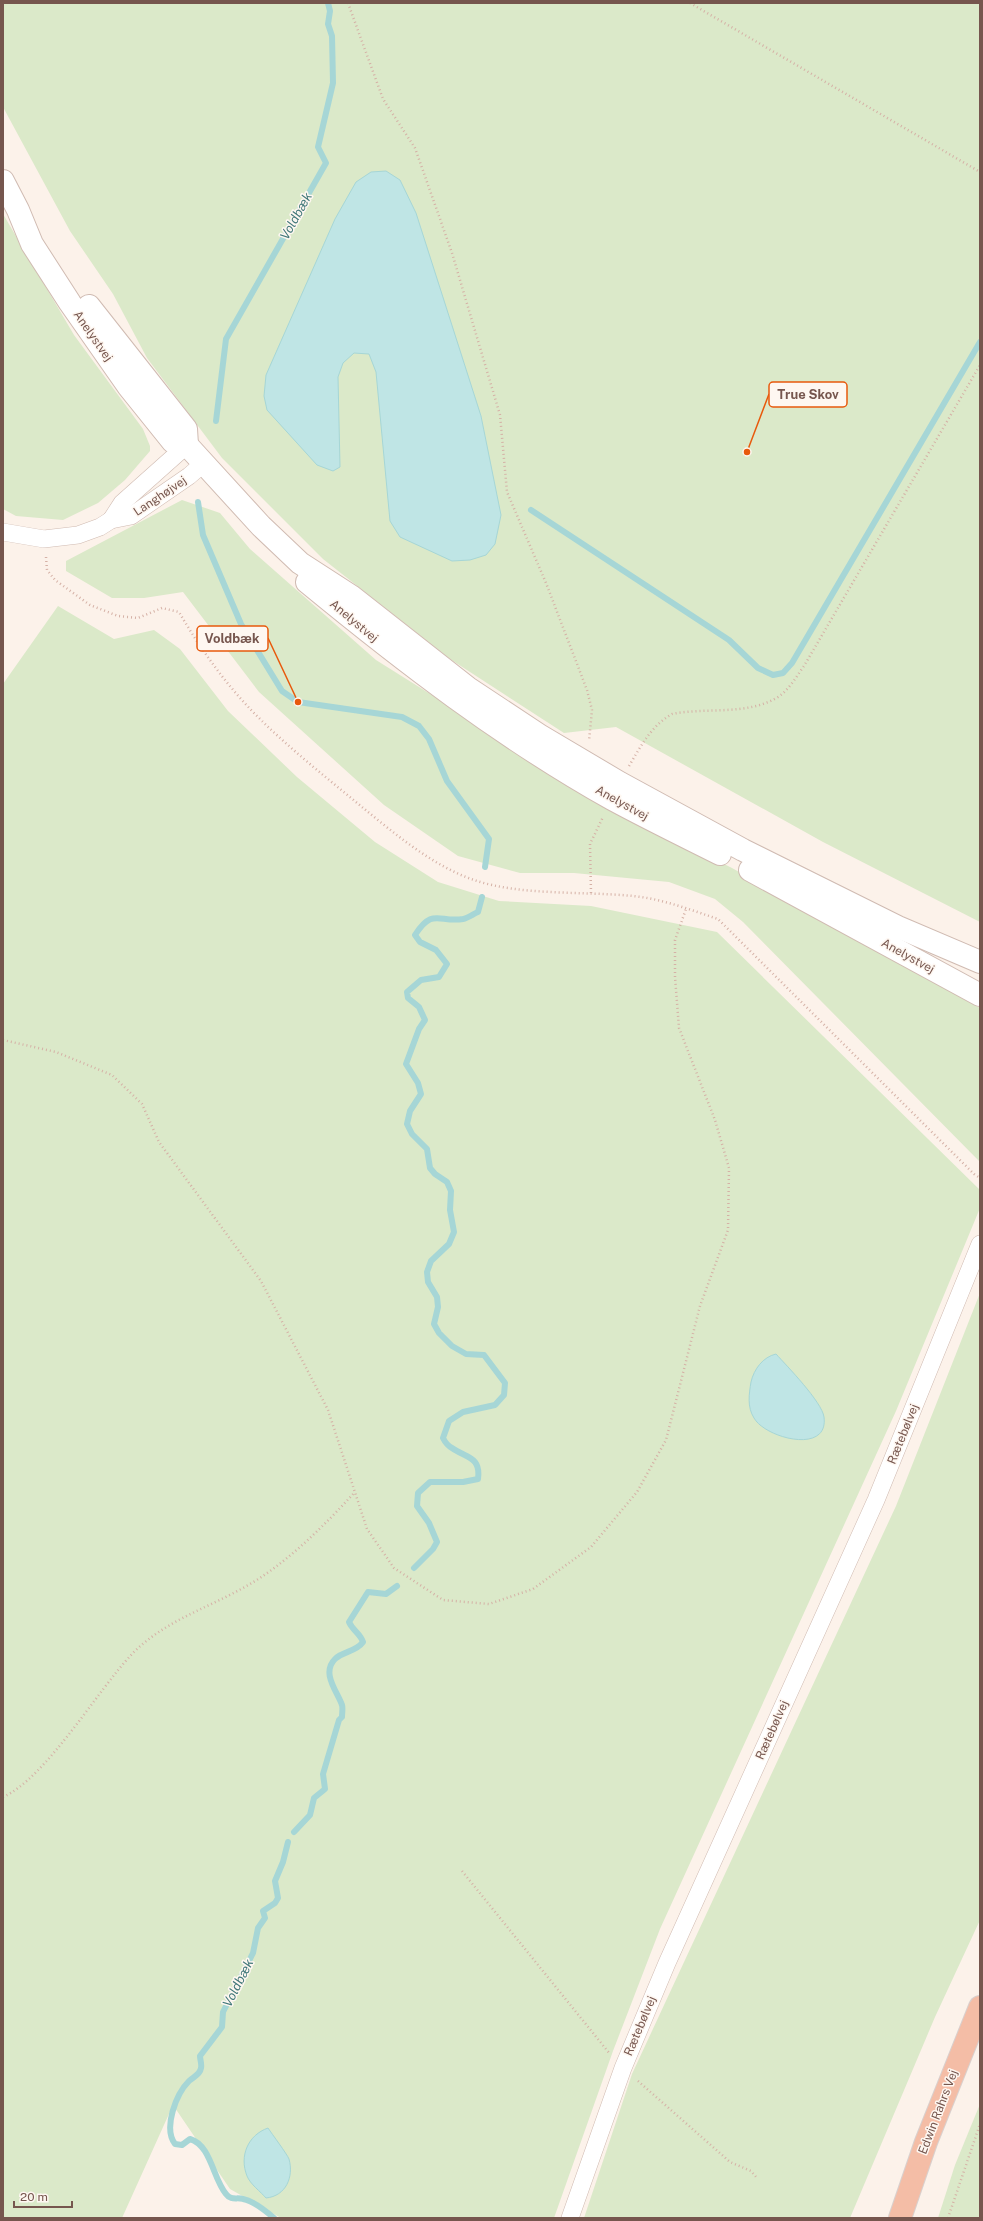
<svg xmlns="http://www.w3.org/2000/svg" width="983" height="2221" font-family="'Public Sans',sans-serif">
<style>
.green{fill:#dbe9c9}
.water{fill:#bfe5e5;stroke:#a6d6d6}
.lines{fill:none;stroke-linecap:round;stroke-linejoin:round}
.stream{stroke:#a6d6d6;stroke-width:6}
.minor-casing{stroke:#d0bbb2;stroke-width:18}
.tertiary-casing{stroke:#d0bbb2;stroke-width:24}
.trunk-casing{stroke:#d9d0cd;stroke-width:24}
.path{stroke:#d5b1a6;stroke-width:2.5;stroke-dasharray:1 3;stroke-linecap:butt}
.minor{stroke:#fff;stroke-width:17}
.tertiary{stroke:#fff;stroke-width:22}
.trunk{stroke:#f4bda6;stroke-width:22}
.labels{text-anchor:middle;dominant-baseline:central;stroke-width:3;stroke-linejoin:round;paint-order:stroke}
.street-label{font-size:12px;fill:#76564e;stroke:#fef7f1}
.water-label{font-size:13px;font-style:italic;fill:#42787a;stroke:#fef7f1}
.leader{fill:none;stroke:#e8590c;stroke-width:1.5}
.callout-dot{fill:#e8590c;stroke:#fef7f1;stroke-width:1.5}
.callout{fill:#fef7f1;stroke:#e8590c;stroke-width:1.5}
.callout-label{font-size:13px;text-anchor:middle;font-weight:bold;fill:#76564e}
</style>
<rect width="100%" height="100%" fill="#fcf2ea"/>
<g class="green">
<polygon points="3,3 980,3 980,922 823,842 616,727 564,733 450,659 323,559 222,458 147,358 113,294 70,231 3,107"/>
<polygon points="3,214 74,335 143,429 150,446 150,451 125,480 98,503 63,520 16,516 3,509"/>
<polygon points="182,500 220,513 250,549 376,660 614,809 732,868 980,1008 980,1162 743,922 715,899 669,882 574,873 520,873 458,856 384,805 259,692 183,592 144,598 112,598 66,571 66,561"/>
<polygon points="58,606 114,639 154,630 180,649 228,711 297,777 375,842 438,882 499,901 591,906 717,932 980,1190 980,1208 896,1411 660,1929 613,2051 554,2218 281,2218 230,2189 173,2105 122,2218 3,2218 3,684"/>
<polygon points="980,1293 980,1920 935,2017 850,2218 584,2218 632,2074 896,1506"/>
<polygon points="980,2104 980,2218 938,2218 955,2165"/>
</g>
<g class="water">
<polygon points="386,171 400,180 416,213 481,416 501,515 495,544 486,555 470,560 452,561 400,537 390,521 376,372 369,354 354,353 343,363 338,377 340,467 333,471 317,465 267,410 264,396 266,375 335,219 356,182 371,172"/>
<path d="M776,1354C787,1366 822,1402 824,1417C829,1455 765,1438 754,1418C747,1407 749,1394 751,1382C754,1369 763,1357 776,1354Z"/>
<path d="M268,2128C272,2134 287,2154 289,2159C294,2177 286,2196 266,2198C261,2192 250,2184 247,2176C239,2156 248,2135 268,2128Z"/>
</g>
<g class="lines">
<g class="stream">
<polyline points="216,421 226,339 326,163 318,147 333,83 332,36 328,24 330,11 328,3"/>
<polyline points="198,502 203,535 241,624 282,691 298,702 402,717 419,726 429,739 447,781 489,839 485,867"/>
<polyline points="531,510 729,640 758,668 773,675 783,673 792,663 980,342"/>
<path d="M414,1568L433,1549L437,1542L429,1523L417,1506L418,1493L430,1482H463L478,1479C481,1456 466,1458 452,1448C448,1446 445,1442 443,1438L449,1421L463,1412L495,1405L504,1395L505,1383L484,1355L466,1354L452,1346L439,1333L434,1324L438,1307L437,1297L428,1282L427,1272L431,1261L449,1244L454,1232L450,1210L451,1191L447,1182L435,1174L430,1168L427,1149L412,1134L407,1124L410,1111L421,1094L418,1083L406,1064L419,1029L425,1020L419,1007L408,998L407,992L421,980L439,977L447,964L436,950L420,942L415,935C433,907 439,923 463,919C468,918 473,914 478,912L482,897"/>
<path d="M294,1832L310,1815L314,1798L325,1789L323,1774L339,1720L342,1717C342,1713 343,1708 342,1705C337,1691 321,1673 335,1659C343,1651 356,1652 363,1642C360,1633 353,1631 349,1622L368,1592L386,1594L397,1586"/>
<path d="M274,2218C266,2211 254,2201 243,2199C237,2197 231,2201 226,2194C213,2179 211,2145 190,2139L182,2145L175,2144C163,2128 176,2094 189,2081C193,2077 200,2075 201,2068C202,2065 200,2059 200,2056L222,2027L223,2012L253,1953L258,1928L265,1918L263,1911L275,1903L278,1898L275,1881L283,1862L288,1842"/>
</g>
<g class="minor-casing">
<g id="minor">
<polyline points="111,520 122,503 187,445"/>
<polyline points="3,532 44,539 78,535 100,527 111,520 131,516 189,476 204,463"/>
<polyline points="570,2218 623,2068 667,1963 876,1500 980,1244"/>
</g>
</g>
<g class="tertiary-casing">
<g id="tertiary">
<polyline points="3,181 18,210 32,244 70,303 128,386 173,442 187,445 261,526 300,563 351,596 468,688 539,735 620,783 743,850 898,927 980,962"/>
<polyline points="89,306 186,429 187,445"/>
<path d="M307,582C403,661 503,738 612,799C647,818 684,836 720,854"/>
<polyline points="750,870 980,995"/>
</g>
</g>
<g class="trunk-casing">
<polyline id="trunk" points="900,2218 926,2142 980,2007"/>
</g>
<g class="path">
<polyline points="348,3 383,99 415,148 452,253 500,415 507,492 546,583 587,690 592,710 589,741"/>
<polyline points="690,3 980,172"/>
<path d="M46,557L47,570L55,580L90,605L118,616L138,618L162,608L179,612C201,650 227,686 258,717C290,749 327,778 362,807C395,834 433,866 474,880C521,896 583,891 633,896C663,899 691,910 718,919L974,1174L980,1178"/>
<path d="M629,766C641,746 651,726 672,714C706,707 747,716 778,697C789,690 796,677 804,666L980,365"/>
<polyline points="591,893 590,844 603,817"/>
<polyline points="3,1040 56,1052 112,1075 142,1104 159,1142 261,1281 328,1410 367,1529 394,1568 443,1600 489,1604 533,1589 591,1547 637,1492 666,1440 700,1306 728,1230 729,1168 715,1120 679,1028 675,977 675,940 686,909"/>
<path d="M3,1797C46,1778 97,1691 132,1654C163,1622 205,1609 243,1588C284,1566 323,1527 355,1492"/>
<polyline points="462,1871 610,2054"/>
<polyline points="638,2081 730,2162 751,2171 757,2178"/>
<polyline points="948,2218 980,2124"/>
</g>
<use href="#minor" class="minor"/>
<use href="#tertiary" class="tertiary"/>
<use href="#trunk" class="trunk"/>
</g>
<g class="labels">
<g class="street-label">
<text transform="translate(93 336) rotate(55)">Anelystvej</text>
<text transform="translate(160 496) rotate(-34)">Langhøjvej</text>
<text transform="translate(354 621) rotate(40)">Anelystvej</text>
<text transform="translate(622 803) rotate(29)">Anelystvej</text>
<text transform="translate(908 956) rotate(29)">Anelystvej</text>
<text transform="translate(903 1434) rotate(-68)">Rætebølvej</text>
<text transform="translate(772 1730) rotate(-66)">Rætebølvej</text>
<text transform="translate(640 2026) rotate(-67)">Rætebølvej</text>
<text transform="translate(938 2112) rotate(-69)">Edwin Rahrs Vej</text>
</g>
<g class="water-label">
<text transform="translate(296 216) rotate(-61)">Voldbæk</text>
<text transform="translate(238 1983) rotate(-63)">Voldbæk</text>
</g>
</g>
<path class="leader" d="M747 452L769 394M298 702L268 638"/>
<g class="callout-dot">
<circle cx="747" cy="452" r="4"/>
<circle cx="298" cy="702" r="4"/>
</g>
<g class="callout">
<rect x="769" y="382" width="78" height="25" rx="4"/>
<rect x="197" y="626" width="71" height="25" rx="4"/>
</g>
<g class="callout-label">
<text x="808" y="399">True Skov</text>
<text x="232" y="643">Voldbæk</text>
</g>
<rect width="983" height="2221" fill="none" stroke="#76564e" stroke-width="8"/>
<path d="M14 2201v6h58v-6" fill="none" stroke="#76564e" stroke-width="2"/>
<text x="20" y="2201" font-size="12" fill="#76564e" stroke="#fef7f1" stroke-width="3" paint-order="stroke">20 m</text>
</svg>
